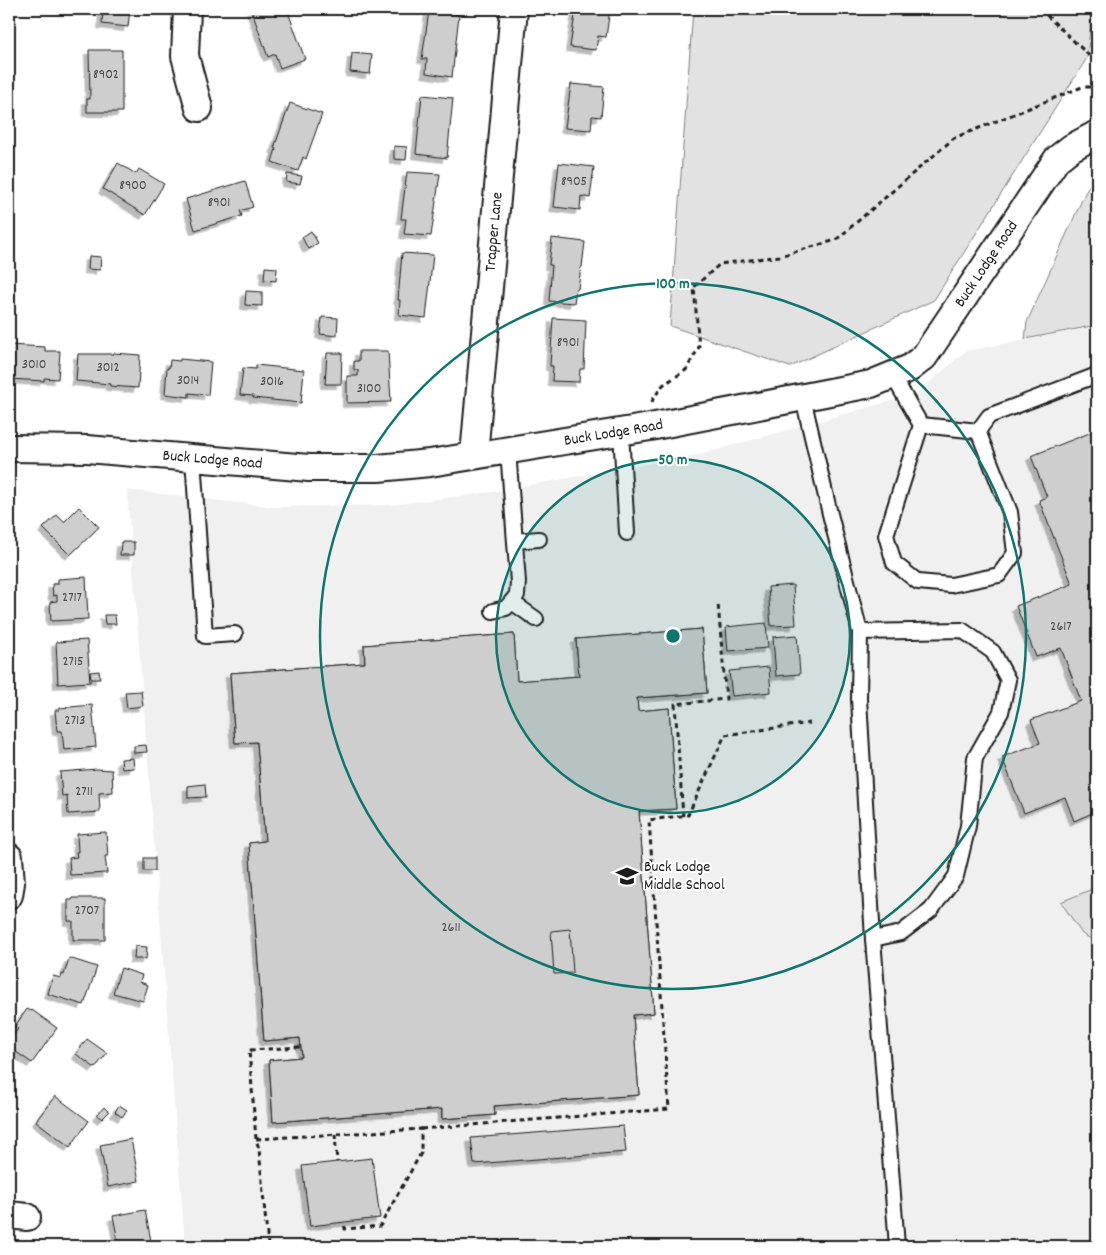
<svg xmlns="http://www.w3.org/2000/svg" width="1106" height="1255" font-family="Dekko,sans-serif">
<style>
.built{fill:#f0f0f0}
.green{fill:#e2e2e2;stroke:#7f7f7f}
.building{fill:#cecece;stroke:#1c1c1c;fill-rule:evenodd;filter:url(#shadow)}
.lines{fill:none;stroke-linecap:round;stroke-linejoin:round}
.lane-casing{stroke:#1c1c1c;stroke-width:18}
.street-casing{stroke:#1c1c1c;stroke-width:30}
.path{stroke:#1c1c1c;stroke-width:3;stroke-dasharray:5 4;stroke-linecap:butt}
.lane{stroke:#fff;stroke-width:14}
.street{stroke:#fff;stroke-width:26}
.ring{fill:none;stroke:#0f766e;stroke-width:2.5}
.labels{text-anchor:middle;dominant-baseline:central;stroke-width:4;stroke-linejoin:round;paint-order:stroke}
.number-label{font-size:14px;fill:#484848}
.street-label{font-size:16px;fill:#1c1c1c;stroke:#fff}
.poi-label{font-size:16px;fill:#1c1c1c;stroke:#fff;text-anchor:start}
.centre{fill:#0f766e;stroke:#fff;stroke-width:2.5}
.ring-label{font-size:15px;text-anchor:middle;font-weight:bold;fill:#0f766e;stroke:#fff;stroke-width:4;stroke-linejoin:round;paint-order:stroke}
</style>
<defs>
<filter id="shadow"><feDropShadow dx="-4.5" dy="4.5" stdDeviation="0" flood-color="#0004"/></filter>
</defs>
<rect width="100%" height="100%" fill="#fff"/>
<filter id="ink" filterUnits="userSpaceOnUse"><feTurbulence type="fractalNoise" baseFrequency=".02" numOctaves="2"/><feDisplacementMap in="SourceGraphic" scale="10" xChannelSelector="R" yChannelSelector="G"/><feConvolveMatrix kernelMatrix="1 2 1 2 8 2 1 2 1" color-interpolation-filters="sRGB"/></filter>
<g filter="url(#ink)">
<polygon class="built" points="1097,326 1097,1246 185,1246 127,490 274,507 392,505 491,492 702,454 916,394 966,351"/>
<g class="green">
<polygon points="693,9 1092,9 1087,58 934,300 790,367 670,326"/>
<polygon points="1097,173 1097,325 1025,339 1027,322 1085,193"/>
<polygon points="1097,887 1097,942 1082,934 1061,902"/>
</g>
<g class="building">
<polygon points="96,9 130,9 128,27 102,24 103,10"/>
<polygon points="251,9 287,9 305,59 280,68 275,54 268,57"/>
<polygon points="576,9 610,9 606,37 598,36 596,50 570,47"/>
<polygon points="429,11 459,15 452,77 426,73 427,59 422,59"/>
<polygon points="89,50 122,50 122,112 87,112 87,99 90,99"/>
<polygon points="352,53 372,55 370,74 350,72"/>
<polygon points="571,84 604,87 601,117 592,116 591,130 565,128"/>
<polygon points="422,95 453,98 447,158 416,154"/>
<polygon points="290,103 322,114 306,159 303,157 298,171 272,162 276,149 274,148"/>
<polygon points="394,146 407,147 406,160 394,159"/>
<polygon points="118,163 136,174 139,169 164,184 145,215 103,189"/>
<polygon points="559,163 594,167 590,198 581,196 580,210 554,207"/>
<polygon points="407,172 440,174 431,236 404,234 406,219 401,219"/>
<polygon points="287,174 302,176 300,184 286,182"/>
<polygon points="245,181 253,207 240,211 242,216 195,230 186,199"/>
<polygon points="311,231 318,243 308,249 302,237"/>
<polygon points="552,238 585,242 582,267 581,267 578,289 576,289 574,303 549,301 552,265 549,265"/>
<polygon points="402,253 433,255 426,318 399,315 400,300 398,300"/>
<polygon points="89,256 101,257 100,270 88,269"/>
<polygon points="265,267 277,268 276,281 264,280"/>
<polygon points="246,291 262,292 262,306 245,305"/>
<polygon points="322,317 338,318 337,336 320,334"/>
<polygon points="553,318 586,320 584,369 580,369 579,382 552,381 553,366 550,366"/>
<polygon points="9,345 45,347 45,351 60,351 58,379 44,378 44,381 9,379"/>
<polygon points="359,351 388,351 391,402 347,403 347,376 358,376 358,370 354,370 354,361 359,361"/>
<polygon points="114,353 140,355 138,388 110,386 110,384 76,381 78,354 113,354"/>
<polygon points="327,353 342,353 341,384 325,384"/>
<polygon points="180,359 211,362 208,395 189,393 189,397 165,394 167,368 169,368 170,360 180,361"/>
<polygon points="256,365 304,370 301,403 253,398 253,396 240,395 243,368 256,369"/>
<polygon points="1097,430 1097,811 1074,821 1065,797 1024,813 1002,757 1040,743 1031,720 1081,701 1061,648 1036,657 1016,606 1072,584 1039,500 1047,497 1031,456"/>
<polygon points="79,507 99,527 70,555 43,528 57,515 64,522"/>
<polygon points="121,542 134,542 134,555 120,555"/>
<polygon points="86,577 88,619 51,621 50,602 57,601 57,595 53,596 52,584 58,584 58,579"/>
<polygon points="793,585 796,625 771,626 768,587"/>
<polygon points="104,615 115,615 116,624 105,624"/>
<polygon points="766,623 768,648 728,651 726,627"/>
<path d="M702,629L707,693L637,698L638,711L669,708L676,809L639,811L654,1013L633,1015L639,1095L494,1106L495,1115L442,1119V1109L273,1122L269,1060L302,1057L300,1038L264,1041L249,843L265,841L257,742L235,743L230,673L365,663L364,645L514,634L517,681L579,676L576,639ZM491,646L494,677L390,685L388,654ZM499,727L504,796L390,803L386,734ZM573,831L588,1016L609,1014L610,1030L548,1035L531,834ZM471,839L483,1004L441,1007L429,842ZM365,848L381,1051L319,1056L317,1034L338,1032L324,851Z"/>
<polygon points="702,629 707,693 637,698 638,711 669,708 676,809 639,811 654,1013 633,1015 639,1095 494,1106 495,1115 442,1119 442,1109 273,1122 269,1060 302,1057 300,1038 264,1041 249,843 265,841 257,742 235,743 230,673 365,663 364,645 514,634 517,681 579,676 576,639"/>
<polygon points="797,635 800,674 776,676 773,637"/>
<polygon points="87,640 90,682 58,684 56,642"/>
<polygon points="769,667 771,692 732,696 729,671"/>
<polygon points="99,671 100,679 91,679 90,672"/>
<polygon points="141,691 143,706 127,708 125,692"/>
<polygon points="92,705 96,747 64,750 62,731 57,731 55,710 59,710 59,708"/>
<polygon points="146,745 147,752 134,753 134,746"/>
<polygon points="133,758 134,768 122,769 121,759"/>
<polygon points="97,769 112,770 113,792 99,793 100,812 68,814 67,795 62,796 60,772"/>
<polygon points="205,784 206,797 188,798 188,786"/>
<polygon points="106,832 108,856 105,856 107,873 70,875 69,858 77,857 76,852 78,852 77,834"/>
<rect x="144" y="858" width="11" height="13"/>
<polygon points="73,898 105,898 105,940 73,940 73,921 68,921 68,900 72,900"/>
<polygon points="570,929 573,973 554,974 551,931"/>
<polygon points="135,946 147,947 146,959 134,959"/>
<polygon points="69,958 97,967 84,1005 48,994 53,976 61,978 62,974 64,975"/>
<polygon points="121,968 142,975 140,982 148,985 143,1001 113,993"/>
<polygon points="27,1009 31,1011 32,1010 57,1028 32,1063 9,1047 9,1041 18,1029 15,1026"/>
<polygon points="87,1039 107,1053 95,1068 76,1054"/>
<polygon points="55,1096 89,1121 70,1147 36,1121"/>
<polygon points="119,1105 127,1110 122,1117 115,1112"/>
<polygon points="104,1107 109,1112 102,1119 97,1115"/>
<polygon points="623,1126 626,1152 474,1164 471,1138"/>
<polygon points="131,1139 139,1181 108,1187 100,1145"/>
<polygon points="372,1158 380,1218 310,1226 302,1166"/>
<polygon points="145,1210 152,1246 119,1246 113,1216"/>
</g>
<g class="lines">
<g class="lane-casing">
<g id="lane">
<polyline points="893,376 921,425 886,535 894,563 918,582 951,585 999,575 1015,553 1010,512 978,431"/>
<polyline points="803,398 830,514 860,632 859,699 873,939 897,1246"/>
<polyline points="921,425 978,431"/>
<polyline points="978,431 989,416 1097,375"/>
<polyline points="621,432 627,533"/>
<polyline points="193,458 205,636 235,634"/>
<polyline points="515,541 539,539"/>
<polyline points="512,602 536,619"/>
<polyline points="493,611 506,608 517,595 518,582 508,450"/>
<polyline points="860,632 962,630 993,652 1008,680 1001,712 975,758 968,826 956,876 931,910 901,933 873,939"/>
</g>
</g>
<g class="street-casing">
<g id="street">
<polyline points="187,9 185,56 199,108"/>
<path id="s1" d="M9,448L87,449L309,468H378L430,463L650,427L871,384L910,368L924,357L1057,159L1071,148L1097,134"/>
<path id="s2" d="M474,455L514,9"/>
<polyline points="9,857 11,883 9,895"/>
<polyline points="9,1215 27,1217"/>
</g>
</g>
<g class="path">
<polyline points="1040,9 1097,63"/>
<polyline points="652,402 653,399 663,385 686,370 699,347 694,287 720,264 780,256 836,240 954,138 1082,87 1097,87"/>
<polyline points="683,816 675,704 726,699 718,603"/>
<polyline points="421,1129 669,1109 649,820 688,815 725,735 810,723"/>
<polyline points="335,1134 337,1162"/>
<polyline points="256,1139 249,1050 301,1047"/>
<polyline points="268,1246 259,1149 256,1139 421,1129 421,1153 380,1226 345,1229 344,1222"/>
</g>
<use href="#lane" class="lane"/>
<use href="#street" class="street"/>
</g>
</g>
<circle cx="673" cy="636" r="177" fill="#0f766e" fill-opacity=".12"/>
<g class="ring">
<circle cx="673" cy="636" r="177"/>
<circle cx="673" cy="636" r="353"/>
</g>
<defs>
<g id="school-bare" transform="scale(1.725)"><path d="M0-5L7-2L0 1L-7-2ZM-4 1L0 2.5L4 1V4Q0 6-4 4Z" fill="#1c1c1c" stroke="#fff" stroke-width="2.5" paint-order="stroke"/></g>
</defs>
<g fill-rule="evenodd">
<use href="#school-bare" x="627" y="876"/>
</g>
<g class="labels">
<g class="number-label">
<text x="106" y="75">8902</text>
<text x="574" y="182">8905</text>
<text x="133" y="186">8900</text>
<text x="219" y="203">8901</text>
<text x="568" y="343">8901</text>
<text x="34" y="365">3010</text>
<text x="108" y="368">3012</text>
<text x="188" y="381">3014</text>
<text x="272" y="382">3016</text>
<text x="369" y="389">3100</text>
<text x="72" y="598">2717</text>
<text x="1061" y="627">2617</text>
<text x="73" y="662">2715</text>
<text x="75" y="721">2713</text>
<text x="84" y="792">2711</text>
<text x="87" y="911">2707</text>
<text x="451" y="928">2611</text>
</g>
<g class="street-label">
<text stroke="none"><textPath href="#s2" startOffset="224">Trapper Lane</textPath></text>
<text stroke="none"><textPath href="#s1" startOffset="1042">Buck Lodge Road</textPath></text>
<text stroke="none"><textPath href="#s1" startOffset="608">Buck Lodge Road</textPath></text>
<text stroke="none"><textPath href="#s1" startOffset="204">Buck Lodge Road</textPath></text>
</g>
<g class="poi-label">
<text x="644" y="867">Buck Lodge<tspan x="644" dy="18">Middle School</tspan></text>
</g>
</g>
<circle cx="673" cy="636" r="8" class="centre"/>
<g class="ring-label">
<text x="673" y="288">100 m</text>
<text x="673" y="464">50 m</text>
</g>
<rect width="1106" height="1255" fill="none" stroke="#fff" stroke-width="30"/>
<rect x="15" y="15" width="1076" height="1225" fill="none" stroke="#1c1c1c" stroke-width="2" filter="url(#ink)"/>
</svg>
